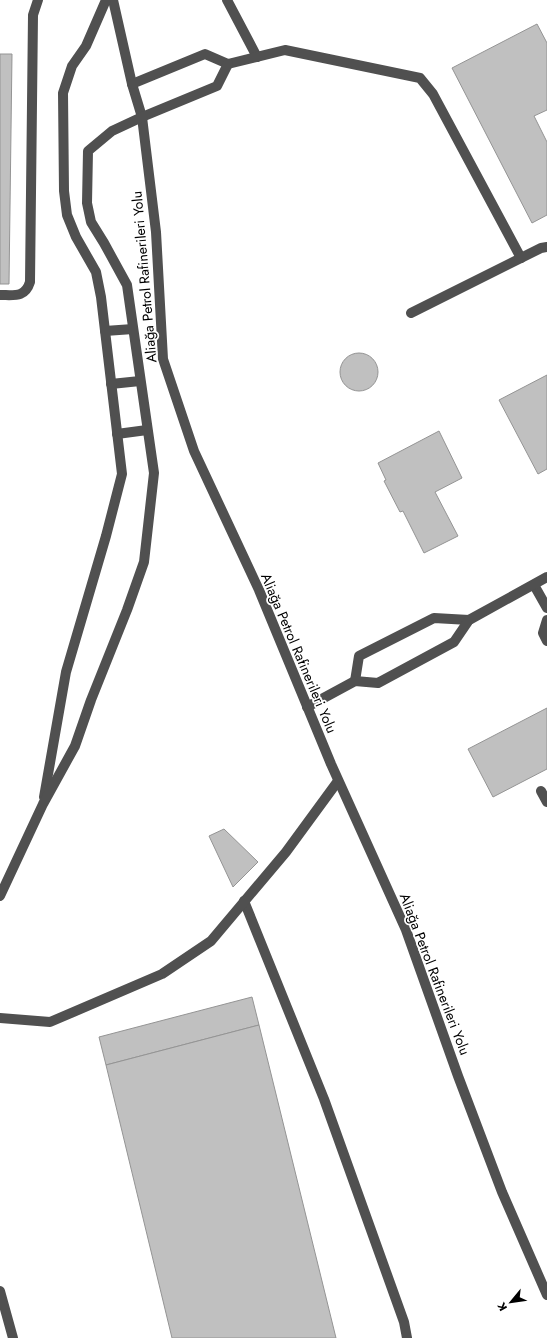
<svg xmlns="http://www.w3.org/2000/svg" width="547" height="1338" font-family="Jost,sans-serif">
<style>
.building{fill:#c0c0c0;stroke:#949494}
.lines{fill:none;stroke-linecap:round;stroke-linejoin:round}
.minor{stroke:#505050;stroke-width:10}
.labels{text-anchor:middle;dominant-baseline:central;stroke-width:3.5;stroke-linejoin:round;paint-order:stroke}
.street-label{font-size:14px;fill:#000;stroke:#fff}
</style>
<rect width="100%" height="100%" fill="#fff"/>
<g class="building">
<polygon points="537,24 547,43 547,110 534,116 547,142 547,215 532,223 452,68"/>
<polygon points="0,54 12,54 9,284 0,284"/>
<circle cx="359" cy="372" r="19"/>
<polygon points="547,375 547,469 538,474 499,400"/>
<polygon points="439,431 462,478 435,492 458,536 424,553 403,511 400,512 384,481 386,480 378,463"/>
<polygon points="547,708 547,769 493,797 468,749"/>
<polygon points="224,829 258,862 233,887 209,836"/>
<polygon points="252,997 259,1025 106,1065 99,1037"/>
<polygon points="259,1025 336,1338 172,1338 106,1065"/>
</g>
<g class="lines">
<g class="minor">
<polyline points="113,0 132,84 142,117 156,232 163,359 194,451 259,590 331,764 406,930 458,1076 502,1192 547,1295"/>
<polyline points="227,0 257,57"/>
<polyline points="132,84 205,54 228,64 285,50 420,78 433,94 521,258"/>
<path d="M0,295C14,295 25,298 30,282L33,15L38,0"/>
<polyline points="411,313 541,248 547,247"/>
<polyline points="105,331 133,329"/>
<polyline points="111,384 140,381"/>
<polyline points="117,434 147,430"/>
<polyline points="534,585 547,608"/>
<polyline points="547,620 543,633 547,641"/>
<polyline points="355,681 359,656 434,618 469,620"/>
<polyline points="307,707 355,681 378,683 454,642 469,620 547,577"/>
<polyline points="541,791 547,802"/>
<polyline points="44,797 66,672 106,536 122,474 101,297 96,272 76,237 67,215 64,191 63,93 72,66 86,46 106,0"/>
<polyline points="0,896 43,804 75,746 91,700 127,610 144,562 154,473 127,285 104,243 91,222 87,203 88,151 112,131 142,117 217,86 228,64"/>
<polyline points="244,901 324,1099 404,1322 407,1338"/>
<polyline points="0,1018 50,1022 162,974 211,941 286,852 338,781"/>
<polyline points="0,1291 13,1338"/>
</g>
</g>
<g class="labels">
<g class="street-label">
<text transform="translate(144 277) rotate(-95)">Aliağa Petrol Rafinerileri Yolu</text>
<text transform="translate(299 653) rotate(67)">Aliağa Petrol Rafinerileri Yolu</text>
<text transform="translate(435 974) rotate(69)">Aliağa Petrol Rafinerileri Yolu</text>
</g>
</g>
<g transform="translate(511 1302) rotate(241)" stroke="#ffffff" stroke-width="3" paint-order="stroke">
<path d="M0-3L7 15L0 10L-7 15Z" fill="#000000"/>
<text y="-6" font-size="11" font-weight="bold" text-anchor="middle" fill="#000000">K</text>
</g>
</svg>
